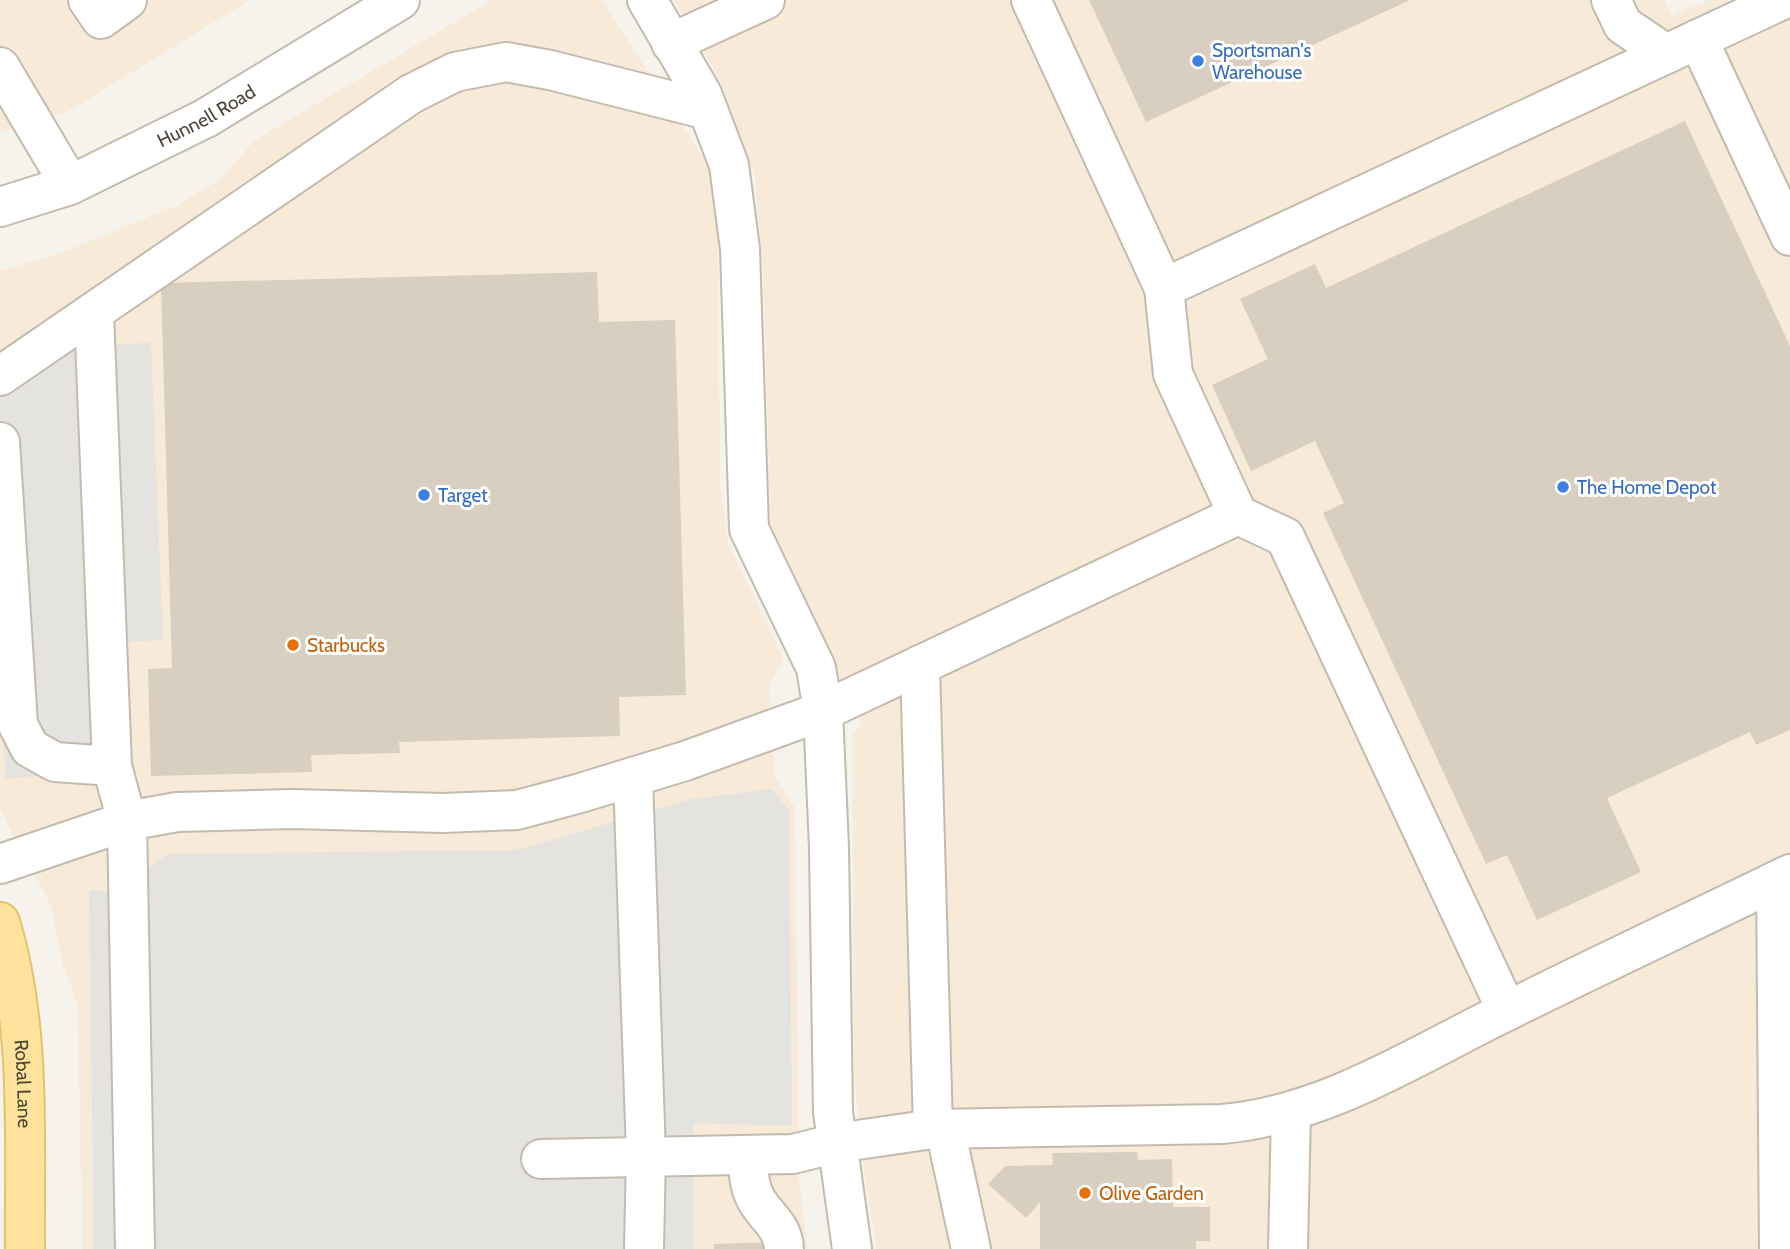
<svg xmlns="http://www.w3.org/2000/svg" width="1790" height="1249" font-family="Cabin,sans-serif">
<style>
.commercial{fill:#f7ead8}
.parking{fill:#e5e3e0}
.building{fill:#d8cfc1}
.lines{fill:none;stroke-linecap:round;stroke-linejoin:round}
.minor-casing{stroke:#c2bbae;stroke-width:42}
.major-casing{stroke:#e6c16a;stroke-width:42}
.minor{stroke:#fff;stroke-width:38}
.major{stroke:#ffe39c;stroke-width:38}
.shop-dot{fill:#3f7fe0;stroke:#fff;stroke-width:2.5}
.food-dot{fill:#e8710a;stroke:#fff;stroke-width:2.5}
.labels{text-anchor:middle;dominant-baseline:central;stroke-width:6;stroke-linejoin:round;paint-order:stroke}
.shop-label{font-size:19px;fill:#366cbe;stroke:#fff;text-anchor:start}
.street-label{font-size:19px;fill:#4b4439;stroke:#fff}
.food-label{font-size:19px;fill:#c56008;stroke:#fff;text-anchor:start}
</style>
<rect width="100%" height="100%" fill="#f6f3ec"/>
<g class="commercial">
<polygon points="0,0 250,0 67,112 0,132"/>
<polygon points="492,0 602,0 710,168 718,219 720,483 728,543 784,660 769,685 775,777 795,808 799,1178 807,1249 82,1249 78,1007 62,961 51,906 0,809 0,271 66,251 178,205 221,179 254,141"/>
<polygon points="674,0 1664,0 1672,16 1709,0 1790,0 1790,1249 877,1249 866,1187 854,1076 852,737 861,723 771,527 763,275 755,178 721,82"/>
</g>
<g class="parking">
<polygon points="151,343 163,640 126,642 129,767 6,779 0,689 0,382 72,346"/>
<polygon points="772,789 789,810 792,1126 693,1123 693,1249 94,1249 89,891 112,891 169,854 517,850 692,799"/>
</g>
<g class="building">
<polygon points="1089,0 1410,0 1146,122"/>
<polygon points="1685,121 1790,346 1790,730 1756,745 1750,732 1607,798 1641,872 1537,920 1507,855 1486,864 1409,698 1323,513 1344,503 1315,441 1251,471 1212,385 1268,359 1240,299 1315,264 1326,288"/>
<polygon points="597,272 599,322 675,320 686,695 619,697 620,736 399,742 400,753 311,755 312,772 151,776 148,669 172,668 161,283"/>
<polygon points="1137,1152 1138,1160 1172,1159 1173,1207 1210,1207 1210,1241 1196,1241 1196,1249 1040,1249 1040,1202 1026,1218 988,1184 1005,1166 1053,1165 1052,1153"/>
<polygon points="773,1242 773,1249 714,1249 714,1244"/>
</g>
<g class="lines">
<g class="minor-casing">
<g id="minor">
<polyline points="88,0 101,19 127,0"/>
<polyline points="647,0 702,94 729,165 740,249 749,529 816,668 823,711 829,847 833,1112 852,1249"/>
<polyline points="1031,0 1164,288 1173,374 1238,515 1285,537 1507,1011"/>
<polyline points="1611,0 1623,25 1666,54"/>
<polyline points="1698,39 1790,236"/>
<polyline points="671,43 765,0"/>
<polyline points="0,67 70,185"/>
<path id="s1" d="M0,207L70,185L206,118L400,0"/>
<polyline points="1164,288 1782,0"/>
<polyline points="94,313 112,766 127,821 135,1249"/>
<polyline points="0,376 411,94 455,72 506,62 550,70 708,110"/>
<polyline points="0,442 18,725 30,748 55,762 112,766"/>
<polyline points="920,665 933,1129"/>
<polyline points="633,777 646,1155 644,1249"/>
<polyline points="0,864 127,821 177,812 292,809 443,813 517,810 577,794 685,761 823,711 1238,515"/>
<polyline points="1776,881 1779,1249"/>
<polyline points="945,1129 971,1249"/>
<path d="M747,1155C749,1168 748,1183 754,1195C762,1215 783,1223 784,1249"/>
<path d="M541,1159L793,1154L837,1143L933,1129L1222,1124C1326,1115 1415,1056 1507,1011C1601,964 1696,920 1790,874"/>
<polyline points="1288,1249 1291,1112"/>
</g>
</g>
<g class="major-casing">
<g id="major">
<path id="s2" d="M0,922C32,1027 24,1141 25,1249"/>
</g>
</g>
<use href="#minor" class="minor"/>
<use href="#major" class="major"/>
</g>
<g class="shop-dot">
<circle cx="1198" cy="61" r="7"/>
<circle cx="1563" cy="487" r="7"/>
<circle cx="424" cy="495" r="7"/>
</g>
<g class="food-dot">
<circle cx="293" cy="645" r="7"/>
<circle cx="1085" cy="1193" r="7"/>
</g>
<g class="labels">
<g class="shop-label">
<text x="1212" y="50">Sportsman's<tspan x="1212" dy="22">Warehouse</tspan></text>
<text x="1577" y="487">The Home Depot</text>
<text x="438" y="495">Target</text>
</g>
<g class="street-label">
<text stroke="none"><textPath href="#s1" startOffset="226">Hunnell Road</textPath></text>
<text stroke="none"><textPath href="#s2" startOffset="164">Robal Lane</textPath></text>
</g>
<g class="food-label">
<text x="307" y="645">Starbucks</text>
<text x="1099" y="1193">Olive Garden</text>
</g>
</g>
</svg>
